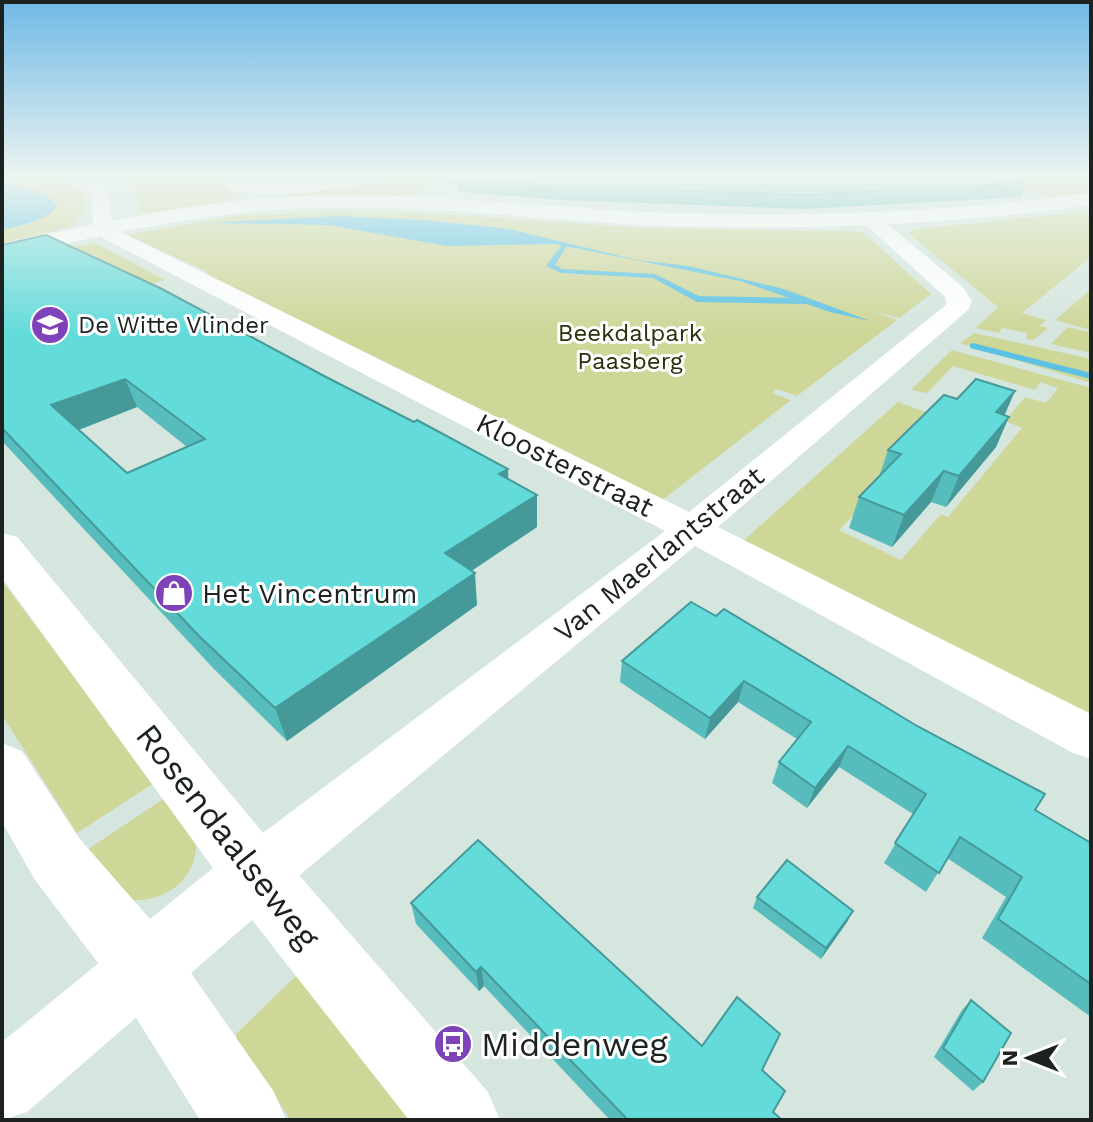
<svg xmlns="http://www.w3.org/2000/svg" width="1093" height="1122" font-family="'Work Sans',sans-serif">
<style>
.green{fill:#ced698}
.water{fill:#5ac1e3}
.lines{fill:none;stroke-linecap:round;stroke-linejoin:round}
.stream{fill:#5ac1e3;fill-rule:evenodd}
.street{fill:#fff;fill-rule:evenodd}
.secondary{fill:#fff;fill-rule:evenodd}
.wall{fill:#56bcbc;fill-rule:evenodd}
.shaded-wall{fill:#469999}
.building{fill:#64dbdb;stroke:#469999;stroke-width:2;fill-rule:evenodd}
.labels{text-anchor:middle;dominant-baseline:central;stroke-width:6;stroke-linejoin:round;paint-order:stroke}
.far-poi-label{font-size:24px;fill:#1c221f;stroke:#fff;text-anchor:start}
.far-park-label{font-size:24px;fill:#2c2f0b;stroke:#fff}
.street-label{font-size:28px;fill:#1c221f;stroke:#fff}
.poi-label{font-size:28px;fill:#1c221f;stroke:#fff;text-anchor:start}
.near-street-label{font-size:34px;fill:#1c221f;stroke:#fff}
.near-poi-label{font-size:34px;fill:#1c221f;stroke:#fff;text-anchor:start}
</style>
<rect width="100%" height="100%" fill="#d5e6de"/>
<g class="green">
<path d="M2,176C30,176 58,172 82,188L87,206L73,226L2,243V230L39,219L7,182H2Z"/>
<polygon points="110,176 221,176 227,188 244,193 214,203 140,214 134,187"/>
<polygon points="411,176 484,176 429,180 416,196 406,199 294,198 287,195 302,188"/>
<polygon points="791,176 1091,176 1091,192 1049,198 1026,190 1026,182 1008,180"/>
<polygon points="329,211 426,213 643,228 854,231 864,233 931,294 899,318 874,311 897,320 797,396 777,389 772,393 791,400 661,501 209,276 206,271 126,235 233,216"/>
<polygon points="1091,211 1091,257 1022,313 1046,320 1040,326 1048,328 1033,340 1027,339 1027,333 1002,328 999,333 976,328 998,307 908,233 917,229"/>
<polygon points="95,243 165,280 130,290 2,262"/>
<polygon points="1091,289 1091,330 1055,320"/>
<polygon points="1068,327 1091,333 1091,353 1051,344"/>
<polygon points="974,333 1091,359 1091,383 960,343"/>
<polygon points="952,350 1091,388 1091,721 742,542 898,402 936,416 876,479 884,484 839,530 901,560 941,514 948,517 1022,428 1005,421 1025,397 1046,403 1058,388 1040,382 1035,390 953,366 927,393 911,390"/>
<polygon points="2,581 154,783 77,833 2,715"/>
<path d="M165,798L196,845C196,880 164,903 129,900L87,850Z"/>
<polygon points="301,976 415,1120 291,1120 236,1040 237,1033 295,977"/>
</g>
<g class="water">
<path d="M2,182L45,194L57,205C48,222 19,225 2,230Z"/>
<polygon points="337,216 424,220 509,229 637,260 688,266 784,289 870,321 830,312 740,281 555,244 447,246 328,225 206,223"/>
</g>
<g class="lines">
<g class="stream">
<polygon points="564,242 568,244 555,265 562,269 655,274 699,296 807,298 811,301 807,304 697,302 653,278 561,273 546,266"/>
<polygon points="973,343 1091,373 1091,379 970,348 970,344"/>
</g>
<g class="street">
<polygon points="59,176 81,176 107,188 113,226 117,230 689,512 946,305 945,297 861,220 871,214 878,216 963,287 972,301 969,309 718,527 1091,714 1091,759 1073,753 695,546 277,894 256,902 235,894 227,874 235,854 665,531 103,238 93,228 92,195"/>
<path d="M222,176H239L245,183C295,189 347,176 398,176L390,181L294,194L233,192Z"/>
<polygon points="145,935 168,944 177,967 168,990 27,1112 2,1120 2,1042 122,944"/>
</g>
<g class="secondary">
<path d="M1091,193V205C943,226 794,231 644,225C532,219 419,204 306,208C203,212 102,235 2,258V244C102,222 203,200 306,196C419,192 532,206 644,212C794,218 943,213 1091,193Z"/>
<polygon points="2,533 17,537 279,852 488,1092 500,1120 409,1120 252,920 191,973 274,1092 286,1120 200,1120 120,992 35,880 2,822 2,743 22,751 79,838 150,919 213,868 2,578"/>
</g>
</g>
<g class="wall">
<polygon points="447,176 1018,176 1017,180 1026,183 1021,197 804,209 562,200 459,192 459,185 448,184"/>
<path d="M2,245L508,479L537,527L471,571L477,605L287,741L213,668L2,441ZM137,407L187,447L127,473L79,430Z"/>
<polygon points="1005,415 996,447 946,507 931,502 892,547 849,528 859,497 879,477 888,450"/>
<polygon points="691,602 1091,843 1091,1017 982,938 1006,897 947,858 926,892 884,863 913,814 839,767 807,808 772,783 779,762 797,739 738,702 705,739 620,682 622,661"/>
<polygon points="757,897 853,911 847,922 821,959 753,908"/>
<polygon points="411,903 702,1046 762,1070 773,1112 782,1120 610,1120 484,986 479,991 416,924"/>
<polygon points="971,1000 983,1082 973,1091 934,1057 962,1010"/>
</g>
<g class="shaded-wall">
<polygon points="125,379 137,407 65,435 51,405"/>
<polygon points="1015,391 1002,421 996,412"/>
<polygon points="1009,417 996,447 946,507 959,476"/>
<polygon points="508,469 509,500 499,474"/>
<polygon points="944,471 931,502 892,547 904,515"/>
<polygon points="537,495 537,527 449,586 445,553"/>
<polygon points="475,573 477,605 287,741 275,708"/>
<polygon points="744,681 738,702 705,739 710,718"/>
<polygon points="848,746 839,767 807,808 815,788"/>
<polygon points="853,911 847,922 821,959 826,948"/>
<polygon points="481,967 484,986 479,991 476,972"/>
</g>
<g class="building">
<polygon points="461,176 1008,176 1026,183 806,195 562,187 458,179"/>
<path d="M46,235L162,289L326,377L414,422L417,420L508,469L499,474L537,495L445,553L475,573L275,708L199,636L2,428V245ZM125,379L205,439L127,473L51,405Z"/>
<polygon points="976,379 1015,391 996,412 1009,417 959,476 944,471 904,515 859,497 901,454 888,450 944,395 957,399"/>
<polygon points="691,602 716,616 724,609 917,726 1045,794 1035,810 1091,843 1091,984 998,919 1022,877 960,837 939,873 895,843 926,794 848,746 815,788 779,762 811,722 744,681 710,718 622,661"/>
<polygon points="478,840 702,1046 737,997 780,1034 762,1070 785,1091 773,1112 782,1120 628,1120 481,967 476,972 411,903"/>
<polygon points="787,860 853,911 826,948 757,897"/>
<polygon points="971,1000 1011,1033 983,1082 943,1048"/>
</g>
<linearGradient id="sky" x2="0" y2="1"><stop stop-color="#6fb9e6"/><stop offset="0.53" stop-color="#ecf4f0"/><stop offset="1" stop-color="#ecf4f0" stop-opacity="0"/></linearGradient>
<rect width="1093" height="333" fill="url(#sky)"/>
<defs>
<g id="school-disc" transform="scale(2)"><circle r="9.5" fill="#7f43b9" stroke="#fff"/><path d="M0-5L7-2L0 1L-7-2ZM-4 1L0 2.5L4 1V4Q0 6-4 4Z" fill="#fff"/></g>
<g id="shop-disc" transform="scale(2)"><circle r="9.5" fill="#7f43b9" stroke="#fff"/><path d="M-5-2.5h2.3a2.7 3.5 0 0 1 5.4 0H5L5.5 6h-11ZM-1.5-2.5h3a1.5 2.3 0 0 0-3 0Z" fill="#fff"/></g>
<g id="bus-disc" transform="scale(2)"><circle r="9.5" fill="#7f43b9" stroke="#fff"/><path d="M-5-6H5V4H4V6H2V4H-2V6H-4V4H-5ZM-3.5-4V0h7V-4ZM-3.5 1.2v1.5H-2V1.2ZM2 1.2v1.5H3.5V1.2Z" fill="#fff"/></g>
</defs>
<g fill-rule="evenodd">
<use href="#school-disc" x="50" y="325"/>
<use href="#shop-disc" x="174" y="593"/>
<use href="#bus-disc" x="453" y="1044"/>
</g>
<g class="labels">
<g class="far-poi-label">
<text x="78" y="325">De Witte Vlinder</text>
</g>
<g class="far-park-label">
<text x="630" y="333">Beekdalpark<tspan x="630" dy="28">Paasberg</tspan></text>
</g>
<g class="street-label">
<text transform="translate(565 465) rotate(27)">Kloosterstraat</text>
<text transform="translate(659 554) rotate(-39)">Van Maerlantstraat</text>
</g>
<g class="poi-label">
<text x="202" y="593">Het Vincentrum</text>
</g>
<g class="near-street-label">
<text transform="translate(228 836) rotate(52)">Rosendaalseweg</text>
</g>
<g class="near-poi-label">
<text x="481" y="1044">Middenweg</text>
</g>
</g>
<rect width="1093" height="1122" fill="none" stroke="#1c221f" stroke-width="8"/>
<g transform="translate(1029 1058) rotate(270)" stroke="#ffffff" stroke-width="6" paint-order="stroke">
<path d="M0-6L14 30L0 20L-14 30Z" fill="#1c221f"/>
<text y="-12" font-size="22" font-weight="bold" text-anchor="middle" fill="#1c221f">N</text>
</g>
</svg>
